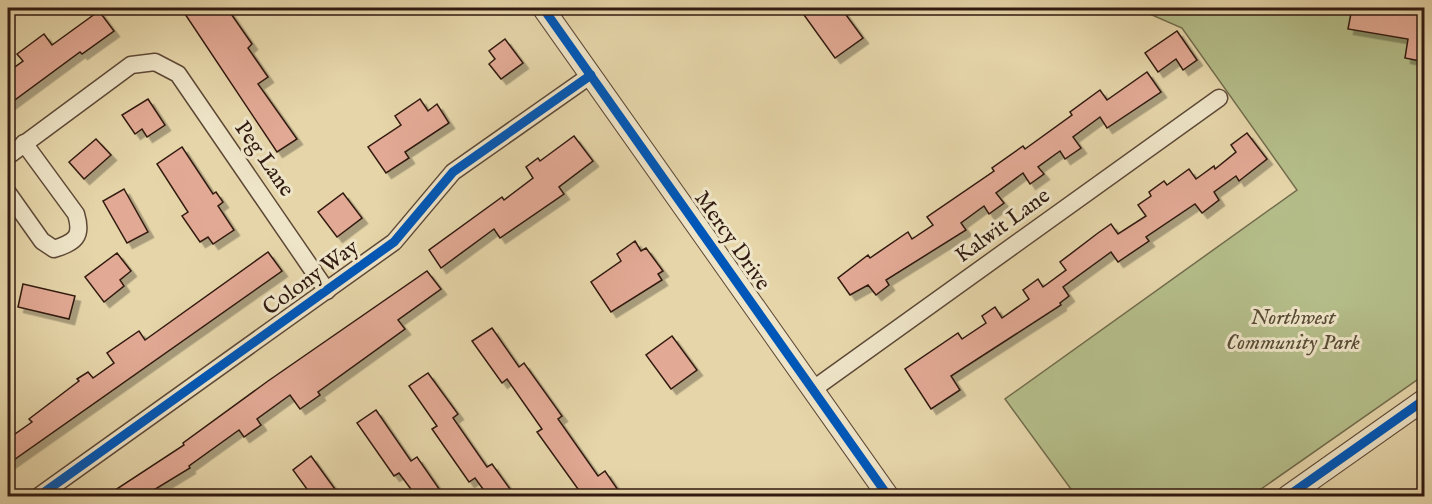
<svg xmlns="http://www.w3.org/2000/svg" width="1432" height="504" font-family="'IM FELL English',serif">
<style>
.green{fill:#b4bd89;stroke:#726c4d;stroke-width:1.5}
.building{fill:#e2a994;stroke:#311a11;stroke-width:1.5;filter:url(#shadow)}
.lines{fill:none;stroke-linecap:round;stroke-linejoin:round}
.minor-casing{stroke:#5e4937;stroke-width:19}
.tertiary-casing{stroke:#5e4937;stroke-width:23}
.minor{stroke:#eee4c7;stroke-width:16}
.tertiary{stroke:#eee4c7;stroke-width:21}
.cycleway-casing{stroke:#eee4c7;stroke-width:13}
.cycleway{stroke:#0057b8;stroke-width:9}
.labels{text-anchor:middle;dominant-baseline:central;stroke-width:6;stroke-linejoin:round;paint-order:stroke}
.street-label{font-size:22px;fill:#311a11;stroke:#eee4c7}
.park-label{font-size:22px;font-style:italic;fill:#584b35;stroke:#eee4c7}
</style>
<defs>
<filter id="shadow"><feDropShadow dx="5.5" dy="5.5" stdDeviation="0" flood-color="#0004"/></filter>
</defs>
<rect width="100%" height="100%" fill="#e5d5a9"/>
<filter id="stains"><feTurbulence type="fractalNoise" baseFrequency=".00333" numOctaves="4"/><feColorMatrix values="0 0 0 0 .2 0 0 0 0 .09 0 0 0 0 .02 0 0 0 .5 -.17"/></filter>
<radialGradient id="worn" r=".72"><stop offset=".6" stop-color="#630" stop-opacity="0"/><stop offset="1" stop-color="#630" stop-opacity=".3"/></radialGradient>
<polygon class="green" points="1136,8 1424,8 1424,375 1251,496 1076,496 1005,399 1297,190 1182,28"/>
<g class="building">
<polygon points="181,8 227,8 252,44 248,48 268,77 258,84 297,139 277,152"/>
<polygon points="799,8 841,8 863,38 835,58"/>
<polygon points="1352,8 1425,8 1425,62 1405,58 1408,39 1348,29"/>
<polygon points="99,11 114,31 82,54 80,52 8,105 8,72 23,61 17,54 44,34 52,45"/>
<polygon points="1177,31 1197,60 1183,70 1176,59 1158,72 1145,53"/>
<polygon points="505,39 523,63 501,79 489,64 495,59 489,51"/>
<polygon points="1147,72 1161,92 1107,128 1100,117 1073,137 1081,148 1065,159 1060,151 1038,167 1044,174 1030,184 1023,173 996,193 1004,203 989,214 984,206 961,223 966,230 886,280 889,285 876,295 868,285 850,295 838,278 868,255 870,258 908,232 912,239 933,225 927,217 994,171 992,168 1023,146 1025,149 1072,115 1070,112 1100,90 1107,100"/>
<polygon points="148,99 165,125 147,137 142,129 135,134 122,115"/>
<polygon points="420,99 428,111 437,104 449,123 405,152 409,158 386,173 368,147 401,125 395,116"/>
<polygon points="1247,133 1267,159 1239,181 1236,176 1214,192 1219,200 1202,213 1195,204 1146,237 1149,241 1118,262 1111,252 1063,287 1069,296 1060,303 1061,305 951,376 960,390 931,409 905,369 958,333 962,339 986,323 982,316 995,307 1002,318 1029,299 1023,290 1038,279 1043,287 1066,270 1060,262 1098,233 1111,224 1118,234 1146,216 1138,205 1151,196 1149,192 1164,181 1167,185 1189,169 1196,179 1214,166 1215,169 1236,152 1231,145"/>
<polygon points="574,136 593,161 559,187 564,194 500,238 494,229 441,268 429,250 502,197 504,200 533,178 526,167 538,158 540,161"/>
<polygon points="96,139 111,155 84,179 69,162"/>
<polygon points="182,147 213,194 216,192 223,202 218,206 234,230 213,244 208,237 200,242 182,216 188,212 157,164"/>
<polygon points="124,189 148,232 127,243 103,201"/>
<polygon points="343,193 362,218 337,237 318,212"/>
<polygon points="635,241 641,251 646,248 663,271 658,274 662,280 611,312 591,282 621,261 617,254"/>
<polygon points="268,252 282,271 8,464 8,439 32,422 29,419 79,381 77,379 88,372 93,378 114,363 107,353 139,331 145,340"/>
<polygon points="117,253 131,271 120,280 124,286 104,302 85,277"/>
<polygon points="427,271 441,289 398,320 405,329 318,392 320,395 300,409 290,395 257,419 261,425 244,437 239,430 189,466 190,468 144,496 106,496 184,445 183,443 268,381"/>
<polygon points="23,284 75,296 69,319 18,307"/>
<polygon points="492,328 519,367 524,363 562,416 558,419 598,476 605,471 618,490 609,496 583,496 537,432 542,429 507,379 502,383 472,341"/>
<polygon points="672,336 697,370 671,389 646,355"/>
<polygon points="428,373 458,414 453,418 487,467 492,464 515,496 488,496 475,478 469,482 432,429 437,426 409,386"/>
<polygon points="376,410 411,461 417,457 444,496 416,496 399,473 394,476 357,423"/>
<polygon points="311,456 340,496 312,496 293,470"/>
</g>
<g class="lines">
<g class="minor-casing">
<g id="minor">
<polyline points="8,156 131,65 155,62 178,74 327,291"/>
<path d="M8,193L42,241L54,249C75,242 83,237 76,214L24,143"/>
<polyline points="812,390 1219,98"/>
<polyline points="39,496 394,242 453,172 591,75"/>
</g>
</g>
<g class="tertiary-casing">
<g id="tertiary">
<polyline points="543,8 888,496"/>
<polyline points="1288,496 1424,400"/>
</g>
</g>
<use href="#minor" class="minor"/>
<use href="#tertiary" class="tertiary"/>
<g class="cycleway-casing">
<g id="cycleway">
<polyline points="543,8 888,496"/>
<polyline points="39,496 394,242 453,172 591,75"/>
<polyline points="1288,496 1424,400"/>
</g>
</g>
<use href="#cycleway" class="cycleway"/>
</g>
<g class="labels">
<g class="street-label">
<text transform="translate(264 159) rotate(55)">Peg Lane</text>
<text transform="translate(1003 226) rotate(-36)">Kalwit Lane</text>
<text transform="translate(732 241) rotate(55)">Mercy Drive</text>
<text transform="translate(311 278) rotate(-36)">Colony Way</text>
</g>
<g class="park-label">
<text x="1293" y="318">Northwest<tspan x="1293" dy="25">Community Park</tspan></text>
</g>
</g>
<rect width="1432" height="504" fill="none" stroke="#e5d5a9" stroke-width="30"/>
<rect x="9" y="9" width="1414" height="486" fill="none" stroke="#311a11" stroke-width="3"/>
<rect x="15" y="15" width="1402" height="474" fill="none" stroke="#311a11" stroke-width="1.5"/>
<rect width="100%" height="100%" filter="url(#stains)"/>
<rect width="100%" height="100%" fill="url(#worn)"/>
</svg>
